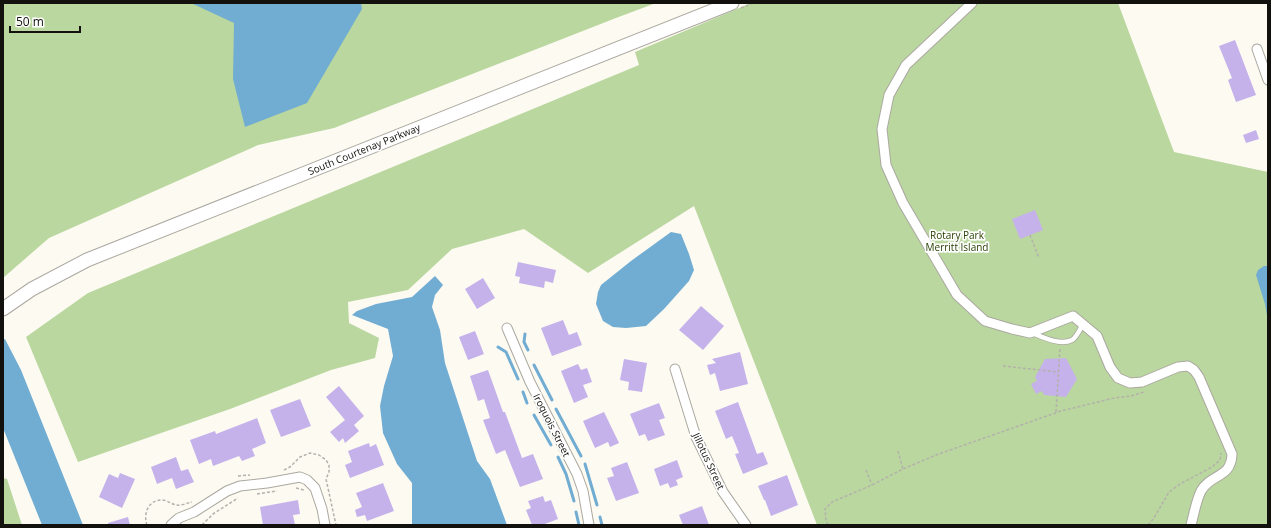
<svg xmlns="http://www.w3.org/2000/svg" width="1271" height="528" font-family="'Open Sans',sans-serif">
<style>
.green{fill:#bad79f}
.water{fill:#71acd2}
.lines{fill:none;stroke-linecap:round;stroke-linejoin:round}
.stream{stroke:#71acd2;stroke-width:3}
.building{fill:#c5b2eb}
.lane-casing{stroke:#aba8a0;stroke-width:6}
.street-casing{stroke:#aba8a0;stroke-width:11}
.secondary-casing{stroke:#aba8a0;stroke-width:15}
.path{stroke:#b3b1aa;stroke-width:1.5;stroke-dasharray:3 2;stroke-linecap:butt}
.lane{stroke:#fff;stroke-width:4.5}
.street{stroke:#fff;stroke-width:9}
.secondary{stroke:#fff;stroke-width:13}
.labels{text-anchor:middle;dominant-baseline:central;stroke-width:3.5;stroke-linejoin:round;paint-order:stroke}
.street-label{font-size:10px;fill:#12110e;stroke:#fff}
.park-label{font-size:10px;fill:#274002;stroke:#fff}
</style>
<rect width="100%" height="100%" fill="#fdfaf2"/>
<g class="green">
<polygon points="3,3 656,3 616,18 334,128 258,145 49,238 3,278"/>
<polygon points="751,3 1118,3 1174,152 1268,172 1268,525 817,525 694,206 588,273 524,229 452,249 408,290 348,302 349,323 379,338 375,358 331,370 230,409 78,462 26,337 88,293 639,65 635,52"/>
<polygon points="3,478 7,479 22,525 3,525"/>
</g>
<g class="water">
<polygon points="191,3 361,3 362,9 307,103 245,127 233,79 234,23"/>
<polygon points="671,232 681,234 689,254 694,270 689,281 664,309 646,326 626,328 613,327 603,321 596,304 598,292 601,285 631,261"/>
<polygon points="1264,266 1268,266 1268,321 1265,304 1256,275 1258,270"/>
<polygon points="435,276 443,285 435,295 432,307 440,330 445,363 477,461 490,479 507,525 412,525 412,483 397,464 383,433 380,406 384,386 393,356 388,329 352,315 357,311 376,304 412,297"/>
<polygon points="5,339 21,370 83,525 42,525 3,428 3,340"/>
</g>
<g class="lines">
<g class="stream">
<polyline points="525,334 524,342 528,350"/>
<polyline points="498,347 506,352 518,379"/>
<polyline points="534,365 552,400"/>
<polyline points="523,392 527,403"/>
<polyline points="556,409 581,456"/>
<polyline points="534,415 551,445"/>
<polyline points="558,457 566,474 574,501"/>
<polyline points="585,464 597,505"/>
<polyline points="576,512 579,525"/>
<polyline points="600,517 602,525"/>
</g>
</g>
<g class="building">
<polygon points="1235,40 1256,95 1236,102 1228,80 1232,78 1219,46"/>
<polygon points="1256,130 1259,139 1246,143 1243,135"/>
<polygon points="1035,210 1043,230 1020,239 1012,219"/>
<polygon points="518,262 556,270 553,283 545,281 544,288 519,283 520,277 515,276"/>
<polygon points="483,278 495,298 477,309 465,289"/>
<polygon points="701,306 724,326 703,350 679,330"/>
<polygon points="563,320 569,335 577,332 582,345 552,356 541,328"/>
<polygon points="475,331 484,354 468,360 459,337"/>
<polygon points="740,352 748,384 720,391 715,373 710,375 707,365 716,363 712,359"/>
<polygon points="1066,358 1077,379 1066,397 1044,395 1042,391 1036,394 1031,384 1037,381 1035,377 1045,359"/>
<polygon points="624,359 647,363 642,392 628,390 629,382 620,380"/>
<polygon points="578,364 581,370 587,368 592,382 583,385 588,397 574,403 561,371"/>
<polygon points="488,370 503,412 505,412 522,458 533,454 543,479 520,487 505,450 496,454 483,420 490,418 484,399 478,401 470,376"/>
<polygon points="339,386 364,416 354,425 359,431 345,443 343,438 339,442 330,432 345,420 326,397"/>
<polygon points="300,399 311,426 281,437 270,410"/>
<polygon points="738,402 757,454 763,452 768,464 743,474 735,454 739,453 732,436 726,439 715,411"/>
<polygon points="659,403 665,418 659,420 665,435 648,441 645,434 639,436 630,414"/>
<polygon points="604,412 619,443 610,447 608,442 595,448 583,421"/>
<polygon points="257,418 266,443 252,449 255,456 242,461 239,456 213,466 211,459 199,464 190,440 215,431 216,434"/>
<polygon points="369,443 370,447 376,444 384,465 350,478 345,465 352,462 348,451"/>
<polygon points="176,457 181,471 188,469 194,482 176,489 172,478 157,484 151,467"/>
<polygon points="677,460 683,477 676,480 678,485 670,488 668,483 660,486 654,469"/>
<polygon points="627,462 639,493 616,501 607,478 614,476 611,468"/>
<polygon points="120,473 135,479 122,508 99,497 109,474 118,478"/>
<polygon points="787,475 798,505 771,516 765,500 764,500 758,486"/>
<polygon points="383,483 394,511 367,521 365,515 357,517 355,510 362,507 356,493"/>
<polygon points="543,496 545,502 551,500 558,519 542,525 532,525 526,510 531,508 528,501"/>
<polygon points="298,500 300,514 293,515 295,525 263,525 260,507"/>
<polygon points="702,506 709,525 683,525 679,515"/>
<polygon points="128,517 130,525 108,525 108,523"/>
</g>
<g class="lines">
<g class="lane-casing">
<path id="lane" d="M1032,333C1043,337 1060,346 1072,340C1077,337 1080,329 1083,324"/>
</g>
<g class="street-casing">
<g id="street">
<path d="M972,3L906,65L889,95L882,129L886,165L903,203L957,295L985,321L1012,329L1030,333L1073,316L1097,336L1110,367L1118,378L1130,383L1142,382L1178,367L1188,366L1194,370L1199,377L1232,454C1231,479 1211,473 1201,491C1196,501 1194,514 1191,525"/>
<polyline points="1257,49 1268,80"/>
<polyline points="507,328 530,382 577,474 583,491 589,525"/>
<polyline points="675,369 696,437 723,492 746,525"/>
<polyline points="171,525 179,518 194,512 227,491 240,486 267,483 300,477 307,480 315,488 322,509 325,525"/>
</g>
</g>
<g class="secondary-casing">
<polyline id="secondary" points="3,309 32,289 87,260 732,3"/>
</g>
<g class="path">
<polyline points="741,8 753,3"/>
<polyline points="1030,235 1039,258"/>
<polyline points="1003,366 1058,372"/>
<polyline points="1056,412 1060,348"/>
<polyline points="898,451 903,469"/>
<polyline points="284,470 290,467 300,457 310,453 319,455 326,460 329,465 329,472 326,479 336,525"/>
<polyline points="866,470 872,485"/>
<polyline points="238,476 250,475"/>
<polyline points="296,488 304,490"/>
<polyline points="257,494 277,491"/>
<path d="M147,525C143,514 148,500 162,500C167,500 171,504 176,505C181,506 187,503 192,502"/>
<polyline points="202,525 213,514 238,498"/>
<polyline points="828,525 826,520 825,509 832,502 872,485 903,469 936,455 1061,411 1114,398 1131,396 1144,392"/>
<polyline points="1148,525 1154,518 1169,492 1180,484 1212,467 1220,460 1221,453"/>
</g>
<use href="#lane" class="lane"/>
<use href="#street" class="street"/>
<use href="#secondary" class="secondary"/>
</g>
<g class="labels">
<g class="street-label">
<text transform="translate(364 149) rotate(-22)">South Courtenay Parkway</text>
<text transform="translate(552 425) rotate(63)">Iroquois Street</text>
<text transform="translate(709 461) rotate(65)">Jillotus Street</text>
</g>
<g class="park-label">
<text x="957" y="235">Rotary Park<tspan x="957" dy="12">Merritt Island</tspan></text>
</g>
</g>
<rect width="1271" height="528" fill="none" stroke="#12110e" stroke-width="8"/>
<path d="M10 26v6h70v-6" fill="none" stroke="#12110e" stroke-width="2"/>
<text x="16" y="26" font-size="12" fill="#12110e" stroke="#ffffff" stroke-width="3" paint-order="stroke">50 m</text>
</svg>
